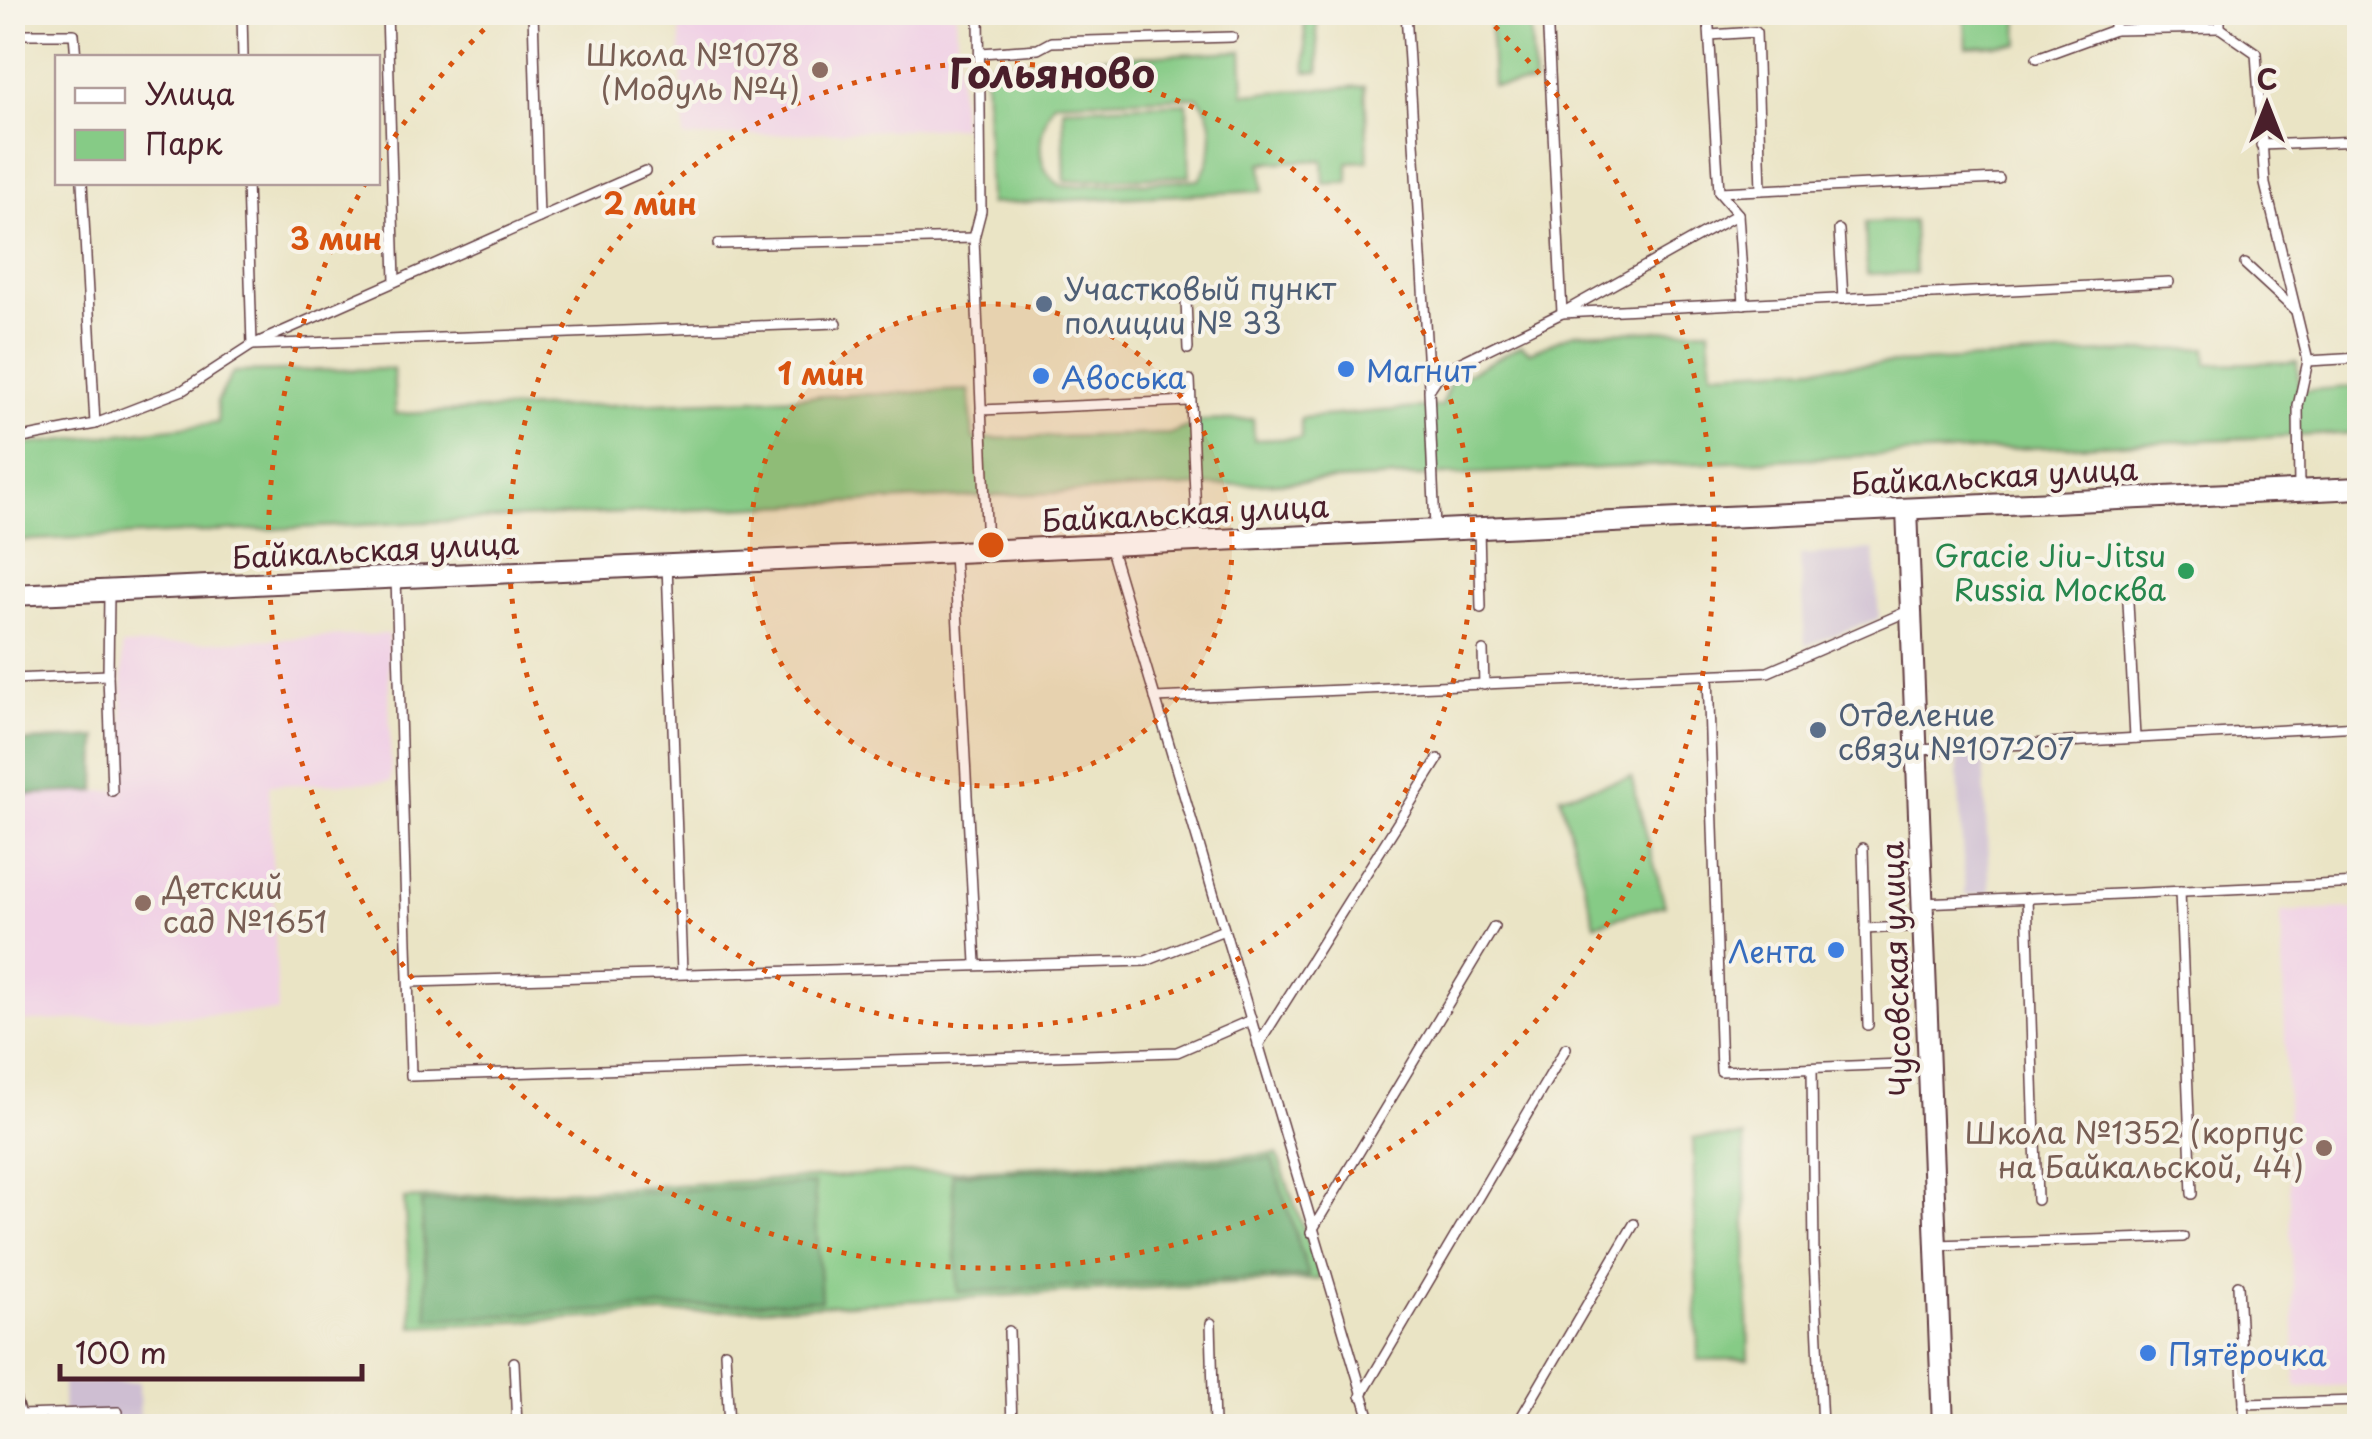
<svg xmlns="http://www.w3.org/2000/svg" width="2372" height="1439" font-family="'Playpen Sans',sans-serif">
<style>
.built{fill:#f0d0e5}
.industrial{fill:#cebed2}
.green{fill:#86cb86;stroke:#687558;stroke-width:2.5;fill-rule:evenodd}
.forest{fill:#6caf73;stroke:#5b674f;stroke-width:2.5}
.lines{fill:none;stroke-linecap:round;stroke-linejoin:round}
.service-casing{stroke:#623d42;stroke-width:12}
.tertiary-casing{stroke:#623d42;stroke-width:24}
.service{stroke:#fff;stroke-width:9}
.tertiary{stroke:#fff;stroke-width:20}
.ring{fill:none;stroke:#d8530f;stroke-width:5;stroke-dasharray:5 10}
.education-dot{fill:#8d6e63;stroke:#f7f3e8;stroke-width:4}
.service-dot{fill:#5c6f8a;stroke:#f7f3e8;stroke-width:4}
.shop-dot{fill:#3f7fe0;stroke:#f7f3e8;stroke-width:4}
.leisure-dot{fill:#2e9e5b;stroke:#f7f3e8;stroke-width:4}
.labels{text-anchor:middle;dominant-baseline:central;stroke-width:8;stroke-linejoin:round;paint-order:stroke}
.education-label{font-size:30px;fill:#785e54;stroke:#f7f3e8;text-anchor:end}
.service-label{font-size:30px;fill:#4e5e75;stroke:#f7f3e8;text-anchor:start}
.shop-label{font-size:30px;fill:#366cbe;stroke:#f7f3e8;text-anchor:start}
.street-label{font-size:30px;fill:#4a1f2b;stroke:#f7f3e8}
.leisure-label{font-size:30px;fill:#27864d;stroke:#f7f3e8;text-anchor:end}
.district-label{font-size:40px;font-weight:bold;fill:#4a1f2b;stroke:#f7f3e8}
.centre{fill:#d8530f;stroke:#f7f3e8;stroke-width:5}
.ring-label{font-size:30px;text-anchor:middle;font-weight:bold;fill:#d8530f;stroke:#f7f3e8;stroke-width:8;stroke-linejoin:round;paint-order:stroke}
</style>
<rect width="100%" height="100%" fill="#f7f3e8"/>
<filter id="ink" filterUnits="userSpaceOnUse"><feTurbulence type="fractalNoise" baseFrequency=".01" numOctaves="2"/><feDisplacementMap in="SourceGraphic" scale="20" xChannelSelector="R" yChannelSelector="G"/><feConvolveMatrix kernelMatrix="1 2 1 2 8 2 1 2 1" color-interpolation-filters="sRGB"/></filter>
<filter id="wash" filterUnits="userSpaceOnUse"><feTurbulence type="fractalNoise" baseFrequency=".0048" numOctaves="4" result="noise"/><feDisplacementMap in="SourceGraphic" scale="40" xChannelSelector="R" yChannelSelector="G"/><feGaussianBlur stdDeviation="2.25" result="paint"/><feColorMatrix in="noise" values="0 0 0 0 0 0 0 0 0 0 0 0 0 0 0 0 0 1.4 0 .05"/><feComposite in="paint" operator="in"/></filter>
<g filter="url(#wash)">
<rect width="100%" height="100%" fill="#eae4c5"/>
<g class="built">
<polygon points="679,13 956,13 961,127 684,138"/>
<polygon points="388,634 391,782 269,785 278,1012 13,1022 12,795 124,790 122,646"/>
<polygon points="2359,909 2359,1385 2296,1387 2281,912"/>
</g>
<g class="industrial">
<polygon points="1874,550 1879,618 1805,646 1800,555"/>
<polygon points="1983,756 1990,893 1965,895 1957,757"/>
<polygon points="139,1382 140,1426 64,1426 63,1383"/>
</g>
<g class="green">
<polygon points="1304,13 1316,13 1319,72 1306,72"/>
<polygon points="1490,13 1518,13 1518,19 1530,18 1534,84 1493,86"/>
<polygon points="1964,13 2017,13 2019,44 1967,47"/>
<path d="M1242,51L1244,94L1365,86L1368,161L1348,162V182L1324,184L1323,160L1261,163L1263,191L989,204L985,71L990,63ZM1197,97C1219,117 1214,157 1199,180L1062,186C1031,169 1039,127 1054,102Z"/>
<polygon points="1187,103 1190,176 1065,181 1063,108"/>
<polygon points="1913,221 1915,273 1867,274 1865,223"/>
<polygon points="1709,329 1712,372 2206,348 2207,364 2297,362 2299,391 2360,386 2359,433 13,541 12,446 218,423 217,402 233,372 393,369 396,414 969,390 973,439 1170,434 1202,421 1253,419 1254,440 1301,438 1301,418 1441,406 1450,383 1521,346 1530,352 1574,333"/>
<polygon points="1631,777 1665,905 1595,924 1560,796"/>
<polygon points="1744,1137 1749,1359 1698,1360 1693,1138"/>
<polygon points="1277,1154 1321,1279 413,1327 404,1199"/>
</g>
<g class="forest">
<polygon points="97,737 96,791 13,795 13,742"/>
<polygon points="1272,1159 1309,1276 958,1292 952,1174"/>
<polygon points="814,1184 821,1300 428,1319 421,1202"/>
</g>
</g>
<g filter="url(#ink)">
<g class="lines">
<g class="service-casing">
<g id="service">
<polyline points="242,12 243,58"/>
<polyline points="387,12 395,281"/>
<polyline points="533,12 539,218"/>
<polyline points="979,12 981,211 974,238 987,548"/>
<polyline points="1406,12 1429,387"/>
<polyline points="1547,12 1562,313 2169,282"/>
<polyline points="2114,12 2114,30 2220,28 2220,12"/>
<polyline points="2220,28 2256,53 2265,184 2308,361 2298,406 2299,490"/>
<polyline points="20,34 74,34 76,58"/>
<polyline points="1710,35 1756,32 1761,190 1719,192"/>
<polyline points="981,53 1038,49 1051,42 1232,37"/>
<polyline points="2037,58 2114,30"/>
<polyline points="2261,145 2360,141"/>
<polyline points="82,182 95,424"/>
<polyline points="247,182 252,345 837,323"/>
<polyline points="1761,190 1999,179"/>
<polyline points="1738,214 1744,304"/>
<polyline points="1839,230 1843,299"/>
<polyline points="718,244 974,238"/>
<polyline points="2245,264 2296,311"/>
<polyline points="1186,300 1188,349"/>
<polyline points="2308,361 2360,358"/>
<polyline points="1190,380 1197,539"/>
<polyline points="981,410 1189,401"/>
<polyline points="12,440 95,424 183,390 252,345 645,171"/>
<polyline points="1435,528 1429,390 1441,372 1562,313 1738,214 1719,192 1708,12"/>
<polyline points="1479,529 1481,608"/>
<polyline points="1110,546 1372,1426"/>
<polyline points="954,553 976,963"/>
<polyline points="667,565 682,972"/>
<polyline points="396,578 411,1076 1177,1052 1251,1020"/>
<polyline points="2128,602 2135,738"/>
<polyline points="1483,651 1484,685"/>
<polyline points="1708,674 1721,1071 1928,1063"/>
<polyline points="108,675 112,791"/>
<polyline points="12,679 108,675 109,593"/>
<polyline points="1155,698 1768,672 1908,611"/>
<polyline points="1918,750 2360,726"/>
<polyline points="1863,848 1868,1025"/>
<polyline points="2180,891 2192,1194"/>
<polyline points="2027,898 2037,1200"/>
<polyline points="1923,903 2360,883"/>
<polyline points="1865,929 1922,926"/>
<polyline points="411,982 1146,961 1224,930"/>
<polyline points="1258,1045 1438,759"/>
<polyline points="1812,1068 1814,1257 1822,1426"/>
<polyline points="1311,1232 1494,927"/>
<polyline points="1936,1245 2183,1237"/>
<polyline points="2238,1285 2244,1404"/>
<polyline points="1211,1323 1214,1426"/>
<polyline points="1009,1331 1012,1426"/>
<polyline points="725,1352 729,1426"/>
<polyline points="514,1362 517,1426"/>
<polyline points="12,1387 23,1426"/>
<polyline points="1361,1396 1566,1048"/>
<polyline points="20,1415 118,1412"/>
<polyline points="1516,1426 1634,1224"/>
<polyline points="2245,1426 2244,1404 2360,1401"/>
</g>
</g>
<g class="tertiary-casing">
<g id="tertiary">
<polyline points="1907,509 1943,1426"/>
<polyline points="12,595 2360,488"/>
</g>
</g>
<use href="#service" class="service"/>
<use href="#tertiary" class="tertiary"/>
</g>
</g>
<circle cx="991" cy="545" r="241" fill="#d8530f" fill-opacity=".12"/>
<g class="ring">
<circle cx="991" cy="545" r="241"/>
<circle cx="991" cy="545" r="482"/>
<path d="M378 162A723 723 0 0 1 498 16M1484 16A723 723 0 1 1 365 184"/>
</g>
<g class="education-dot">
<circle cx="820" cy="70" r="10"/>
<circle cx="143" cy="903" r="10"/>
<circle cx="2324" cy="1148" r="10"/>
</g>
<g class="service-dot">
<circle cx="1044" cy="304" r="10"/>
<circle cx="1818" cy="730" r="10"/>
</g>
<g class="shop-dot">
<circle cx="1346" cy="369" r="10"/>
<circle cx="1041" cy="376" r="10"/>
<circle cx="1836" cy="950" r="10"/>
<circle cx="2148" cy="1353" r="10"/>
</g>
<circle class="leisure-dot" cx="2186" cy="571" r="10"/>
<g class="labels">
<g class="education-label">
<text x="800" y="53">Школа №1078<tspan x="800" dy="34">(Модуль №4)</tspan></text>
<text x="163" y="886" text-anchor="start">Детский<tspan x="163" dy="34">сад №1651</tspan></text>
<text x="2304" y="1131">Школа №1352 (корпус<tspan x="2304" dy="34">на Байкальской, 44)</tspan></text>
</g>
<g class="service-label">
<text x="1064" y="287">Участковый пункт<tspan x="1064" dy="34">полиции № 33</tspan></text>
<text x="1838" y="713">Отделение<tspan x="1838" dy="34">связи №107207</tspan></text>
</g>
<g class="shop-label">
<text x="1366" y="369">Магнит</text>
<text x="1061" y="376">Авоська</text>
<text x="1816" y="950" text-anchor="end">Лента</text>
<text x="2168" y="1353">Пятёрочка</text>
</g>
<g class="street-label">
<text transform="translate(1994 475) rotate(-3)">Байкальская улица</text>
<text transform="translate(1185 512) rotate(-3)">Байкальская улица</text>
<text transform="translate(375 549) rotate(-3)">Байкальская улица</text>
<text transform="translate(1895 969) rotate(-92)">Чусовская улица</text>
</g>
<g class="leisure-label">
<text x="2166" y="554">Gracie Jiu-Jitsu<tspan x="2166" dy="34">Russia Москва</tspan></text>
</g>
<g class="district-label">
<text x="1052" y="71">Гольяново</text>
</g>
</g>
<circle cx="991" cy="545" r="15" class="centre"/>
<g class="ring-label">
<text x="650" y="215">2 мин</text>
<text x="336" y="250">3 мин</text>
<text x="821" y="385">1 мин</text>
</g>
<rect width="2372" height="1439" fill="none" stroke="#f7f3e8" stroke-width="50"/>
<rect x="55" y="55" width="325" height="130" fill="#f7f3e8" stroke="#b29e9c" stroke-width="2.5"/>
<rect x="75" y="88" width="50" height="15" fill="#ffffff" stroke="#b29e9c" stroke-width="2.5"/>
<text x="145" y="105" font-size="30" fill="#4a1f2b">Улица</text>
<rect x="75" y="130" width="50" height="30" fill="#86cb86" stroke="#b29e9c" stroke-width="2.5"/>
<text x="145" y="155" font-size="30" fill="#4a1f2b">Парк</text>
<g transform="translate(2267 105)" stroke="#f7f3e8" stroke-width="8" paint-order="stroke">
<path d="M0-8L18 38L0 25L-18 38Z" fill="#4a1f2b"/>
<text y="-15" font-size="28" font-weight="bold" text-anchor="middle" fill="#4a1f2b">С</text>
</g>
<path d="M60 1364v15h302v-15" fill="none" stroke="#4a1f2b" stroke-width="5"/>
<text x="75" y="1364" font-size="30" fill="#4a1f2b" stroke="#f7f3e8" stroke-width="8" paint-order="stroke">100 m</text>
</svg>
